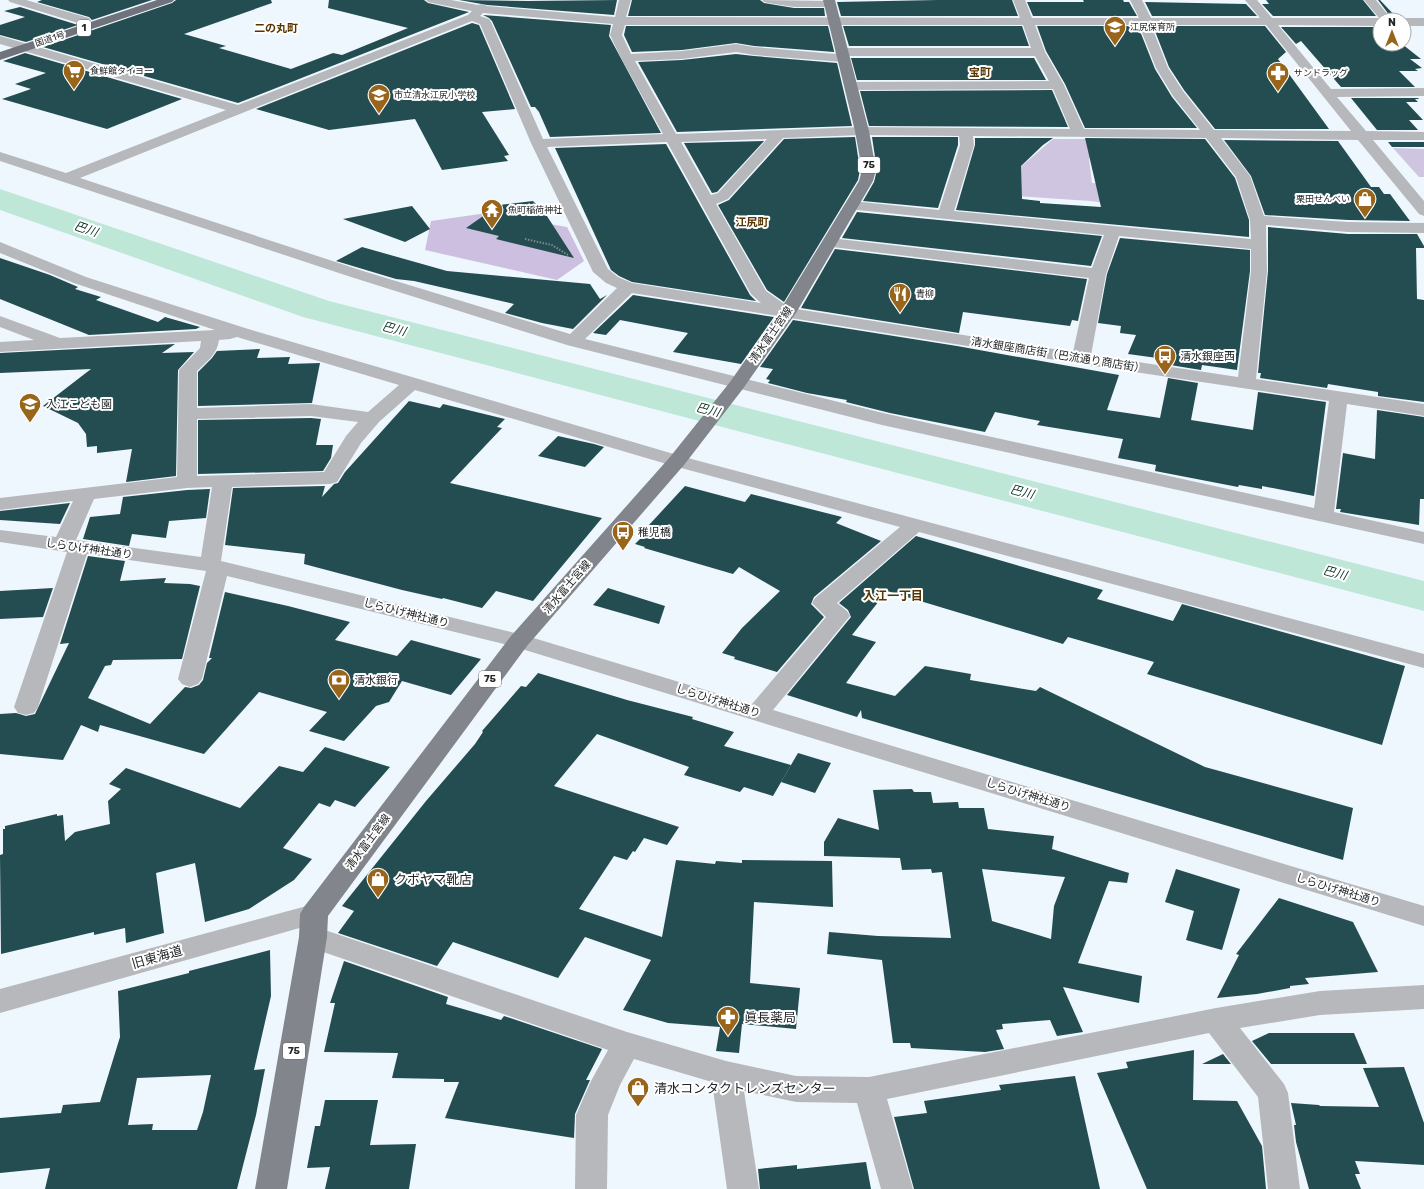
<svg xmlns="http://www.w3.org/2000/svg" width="1424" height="1189" font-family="Rubik,'Noto Sans JP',sans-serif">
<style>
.green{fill:#d0c5e1}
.forest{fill:#ccbfdf}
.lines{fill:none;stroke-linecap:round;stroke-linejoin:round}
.river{fill:#bfe7d8;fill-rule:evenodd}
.building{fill:#244d51;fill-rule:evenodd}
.path{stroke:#83898d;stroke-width:2;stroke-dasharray:1.5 1.5;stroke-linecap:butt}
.minor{fill:#b7b8bc;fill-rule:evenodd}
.major{fill:#83858c;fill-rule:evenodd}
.highway{fill:#70737b;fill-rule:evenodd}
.labels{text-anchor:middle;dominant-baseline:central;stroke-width:4;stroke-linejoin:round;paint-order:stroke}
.far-poi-label{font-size:9px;fill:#222628;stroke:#fff;text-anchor:start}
.far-street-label{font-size:9px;fill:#222628;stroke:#fff}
.shield{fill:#fff;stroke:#646768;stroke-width:1}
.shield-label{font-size:10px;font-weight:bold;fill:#222628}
.far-quarter-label{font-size:11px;font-weight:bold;fill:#583500;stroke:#fff}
.street-label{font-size:11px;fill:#222628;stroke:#fff}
.poi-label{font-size:11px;fill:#222628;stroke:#fff;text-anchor:start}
.water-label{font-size:12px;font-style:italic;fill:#0d3227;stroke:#fff}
.neighbourhood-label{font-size:12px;font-weight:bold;fill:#583500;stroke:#fff}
.near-poi-label{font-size:13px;fill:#222628;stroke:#fff;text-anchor:start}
.near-street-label{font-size:13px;fill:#222628;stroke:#fff}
</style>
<rect width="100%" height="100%" fill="#eef7fd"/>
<g class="green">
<polygon points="1053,139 1096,139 1089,159 1092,183 1113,184 1161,210 1090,201 1015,196 1016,171"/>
<polygon points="1393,148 1424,149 1424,177 1419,177"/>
</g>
<polygon class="forest" points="487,213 567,227 584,261 557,280 425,250 431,221"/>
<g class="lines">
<polygon class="river" points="0,189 329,301 1424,581 1424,611 303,317 0,210"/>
</g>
<g class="building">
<polygon points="42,0 152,0 92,20 89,17 37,2"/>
<polygon points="176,0 271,0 272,3 184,34 226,46 219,48 291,69 333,53 342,55 408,28 328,8 329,0 424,0 428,3 469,12 238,103 43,47 172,3"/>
<polygon points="459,0 528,1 617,0 614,15 487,5"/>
<polygon points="632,0 760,0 764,3 794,8 824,8 825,16 628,16"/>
<polygon points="937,0 1012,0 1018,16 841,16 837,2"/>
<polygon points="1083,0 1123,0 1124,2 1129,2 1137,16 1033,16 1027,2 1084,2"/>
<polygon points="1266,0 1363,0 1376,16 1273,16 1262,4 1269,4"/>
<polygon points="1378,0 1380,0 1398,19 1398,20 1393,20"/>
<polygon points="1145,2 1246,4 1257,16 1152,16"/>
<polygon points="20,7 78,25 26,42 0,35 0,25 25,17 4,11"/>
<polygon points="483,15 611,25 609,36 661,133 550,137 539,112 535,107 531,107 492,21 489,18"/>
<polygon points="472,23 479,25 515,109 482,112 509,155 504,156 508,161 442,170 415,119 329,130 256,109"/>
<polygon points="626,26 828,26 834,51 834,52 754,46 736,43 682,50 632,52 624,35"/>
<polygon points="843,26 1022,26 1029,46 849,46"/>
<polygon points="1037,26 1138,26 1155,69 1172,97 1197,128 1085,128 1065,84 1046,51"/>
<polygon points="1153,26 1265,26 1286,52 1278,59 1329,129 1215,129 1184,90 1169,67"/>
<polygon points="1281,27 1380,27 1380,44 1402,44 1421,59 1410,59 1422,68 1415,69 1418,71 1399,71 1415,87 1341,87 1301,41 1296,44"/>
<polygon points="25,53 182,99 107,129 2,99 31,89 15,84 46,73 3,61"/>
<polygon points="736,54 754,56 837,63 852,126 677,132 638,62 682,60"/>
<polygon points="851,58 1034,58 1046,80 857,80"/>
<polygon points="1052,90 1068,127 869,126 860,91"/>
<polygon points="1351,98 1418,98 1419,99 1415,99 1418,102 1406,102 1423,120 1409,120 1418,130 1377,130"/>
<polygon points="855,137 860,170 858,180 784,302 767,290 718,205 729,200 784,139"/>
<polygon points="872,137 958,137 958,145 938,208 863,201 874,182 877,170"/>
<polygon points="975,138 1053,138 1043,145 1021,166 1022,199 1040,201 1040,203 1101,207 1085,138 1205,139 1235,178 1249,220 1249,237 956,210 975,145"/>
<polygon points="1224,140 1338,141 1371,187 1379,187 1384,194 1390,194 1410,221 1348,220 1265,215 1251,176"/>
<polygon points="764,141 717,192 712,193 684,143"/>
<polygon points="1388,142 1424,142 1424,147 1392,147"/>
<polygon points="666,144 750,295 756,301 632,282 619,276 611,270 555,148"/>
<polygon points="533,201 545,213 574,258 496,239 499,236 466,228 499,205"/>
<polygon points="412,206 430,229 405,242 343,219"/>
<polygon points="857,212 1102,236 1091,266 842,238"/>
<polygon points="1268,227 1348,234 1417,234 1424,246 1424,248 1416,248 1417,299 1424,300 1424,402 1378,396 1378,392 1328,384 1327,388 1260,378 1261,373 1258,373 1268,271"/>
<polygon points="1120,238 1250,250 1250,271 1237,370 1202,365 1201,370 1170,365 1172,360 1128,354 1136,335 1120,333 1121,326 1098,323 1107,274"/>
<polygon points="362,247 447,271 590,284 600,299 607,295 573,329 542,323 505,313 514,304 414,281 396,279 336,261"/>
<polygon points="835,249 1087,279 1078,321 1072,320 1070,326 963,312 959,333 801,308"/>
<polygon points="0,258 50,275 78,287 75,289 101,297 96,300 158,322 165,317 200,327 196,329 89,335 0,299"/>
<polygon points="633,295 774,317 741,364 673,352 688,333 620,320 606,335 593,333"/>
<polygon points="793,320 957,346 1119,375 1107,410 1160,418 1168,378 1198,383 1191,420 1253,430 1258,392 1326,402 1314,496 1262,486 1262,489 1239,485 1238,487 1155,471 1156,465 1118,458 1123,439 1037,425 1040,421 995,412 985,432 890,413 846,402 847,400 807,393 768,383 770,380 766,379 773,369 760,367"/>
<polygon points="175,344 162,353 194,352 178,370 176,476 126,482 132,449 97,453 97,446 87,447 86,434 78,423 43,406 91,369 0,373 0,353"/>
<polygon points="260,349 257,358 290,357 288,364 320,363 312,403 198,406 198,372 212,358 217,351"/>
<polygon points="409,401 440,408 443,404 505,419 497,427 502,428 450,483 602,518 533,601 496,591 482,608 443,598 442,599 402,590 304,564 305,554 225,545 233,488 325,486 322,497 334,484 338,483 345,472"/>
<polygon points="1377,410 1424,417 1424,499 1420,499 1419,525 1340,512 1341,509 1336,509 1343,453 1375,459"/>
<polygon points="311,418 321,419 316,445 333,445 331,458 323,471 198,474 198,420"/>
<polygon points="558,436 594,444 604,447 585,467 538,456"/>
<polygon points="685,486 745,502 751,494 842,517 836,523 881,541 814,597 811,604 824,617 777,672 734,659 735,657 722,653 742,628 780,591 739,567 733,574 644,548 645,547 635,544 653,526 649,525"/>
<polygon points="210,489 206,518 169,521 166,538 132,534 129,546 83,539 90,517 120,514 123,497 187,490"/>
<polygon points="70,503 60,524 0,520 0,511"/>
<polygon points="916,536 1103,590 1097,599 1173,621 1182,604 1405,666 1382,745 1147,674 1154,662 1068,637 1063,644 887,591 852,635 876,642 846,683 895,696 925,666 971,674 970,680 1036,691 1040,687 1205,767 1353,808 1343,860 862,718 861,710 857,717 787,695 851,617 848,610 839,603"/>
<polygon points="88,556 125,561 120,581 166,578 164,583 190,584 200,586 182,659 113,660 111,665 105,666 88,698 150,724 185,687 191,688 199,685 203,680 207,663 212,658 209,658 225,592 288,606 350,622 335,640 397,656 411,640 481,659 451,695 402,681 389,702 376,706 344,741 309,731 327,712 259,692 204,754 100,725 98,732 81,725 63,760 0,754 0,714 16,713 26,716 35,714 69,643 60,644"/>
<polygon points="53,588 43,617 0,619 0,591"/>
<polygon points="608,588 665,606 659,624 593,605"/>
<polygon points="538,673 627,700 693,717 692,719 734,732 724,746 791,765 773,796 744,787 740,792 684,775 689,767 597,734 554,786 679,827 667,845 644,838 635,852 633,851 627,860 614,856 579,909 662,937 676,860 715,864 716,861 742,863 742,860 832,861 833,907 754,902 750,983 800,988 796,1029 742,1024 739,1053 716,1051 720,1027 668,1023 623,1010 651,960 585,937 558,978 453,942 437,966 338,933 354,911 342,906 426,801 475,744 483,732 482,731 521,686 526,687"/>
<polygon points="325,747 390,767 355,807 335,800 330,807 319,803 283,848 312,859 294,880 249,909 205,922 195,863 156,873 164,933 126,943 125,928 94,935 94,932 1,954 0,855 3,854 3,829 5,829 5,826 57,814 57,816 63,815 65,841 75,832 110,824 108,801 121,789 109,784 126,768 240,808 279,766 303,772"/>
<polygon points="798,753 831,763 815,793 781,782"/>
<path d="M912,789L914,792H931L933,803L958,802L959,808H984L988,829L1054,836L1052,849L1129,873L1127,883L1109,881L1078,963L1142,976L1139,1003L1063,987L1083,1032L1057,1036L1050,1020L1002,1024L1003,1029L996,1030L1004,1049L985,1052L911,1048L910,1043H893L882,960L827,954L829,932L878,936L951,938L942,872L932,873L931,869L902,870L900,858L824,856V842L838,818L879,830L873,790ZM982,869L1065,877L1054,906L1051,939L992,921Z"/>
<polygon points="1176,869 1240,889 1222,950 1186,940 1194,911 1165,902"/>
<polygon points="1279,898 1353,922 1378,972 1305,978 1309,984 1290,986 1290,988 1257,994 1217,998 1239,955 1236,954"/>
<path d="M270,950L271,996L254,1070L265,1069L256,1115L237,1189H45L50,1168L0,1173V1118L61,1113L63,1105L100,1102L120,1037L118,991L189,973V971ZM211,1075L203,1112L197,1130H152L153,1124L128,1125L137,1078Z"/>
<polygon points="344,961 448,997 446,1004 501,1020 504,1016 602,1049 586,1080 590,1080 575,1114 574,1138 445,1118 459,1082 444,1082 444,1079 392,1078 398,1053 324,1052 335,1003 330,1003"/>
<polygon points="1269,1033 1354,1033 1367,1064 1271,1064 1252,1041"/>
<polygon points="1194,1050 1193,1100 1237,1101 1262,1146 1266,1189 1147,1189 1097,1073 1128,1068 1126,1062"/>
<polygon points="1223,1054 1231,1064 1202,1064"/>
<polygon points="1404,1067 1424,1123 1424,1165 1355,1161 1360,1174 1355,1174 1361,1189 1309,1189 1296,1142 1294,1125 1296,1125 1291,1103 1319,1105 1320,1106 1379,1107 1363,1068"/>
<polygon points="1075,1076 1100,1189 914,1189 894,1117 927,1113 924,1101 1001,1090 999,1085"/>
<polygon points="325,1100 378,1100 370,1145 416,1144 409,1189 325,1189 330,1167 307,1168 315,1126 320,1126"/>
<polygon points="866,1162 871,1189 760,1189 758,1169 797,1165 797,1169"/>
</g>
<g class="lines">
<polyline class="path" points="525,239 552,245 568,255"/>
<g class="minor">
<polygon points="8,0 26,0 89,18 91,21 89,24 81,24 10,2"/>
<path d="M426,0H451L478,5L482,4L487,6L615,17L619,0H631L626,17L1020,18L1013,0H1025L1032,18H1139L1130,0H1142L1151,18H1260L1245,0H1257L1272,18H1379L1364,0H1376L1392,20H1380V26L1278,25L1331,89L1424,88V96L1337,97L1366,131L1424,132V140H1373L1424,201V216L1419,214L1358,140L1221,138L1250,176L1264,216L1348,222L1424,223V233L1348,232L1266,225L1267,271L1256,379L1424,404V416L1347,404L1334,512L1424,532V544L882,425L567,345L351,277L0,161V152L66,173L226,110L0,44V36L238,105L468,15L472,11L432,3L428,2ZM483,13L613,24L610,35L621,58L663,134L543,139L491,22L489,19L480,16ZM472,21L480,24L531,143L593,272L606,283L617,288L570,334L363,271L80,178ZM625,25H1023L1031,48H841L837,49L835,52L836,54L754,47L736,44L682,51L631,54L622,35ZM1035,25H1139L1156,68L1173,96L1200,130L1084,129L1064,85L1045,52ZM1151,25H1266L1351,131L1214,130L1183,91L1168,68ZM736,52L754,55L843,62L847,61L849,58L848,56H1035L1049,81L851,82L846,83L845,86L846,89L851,90L1053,89L1070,129L862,127L676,134L635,61L682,59ZM862,135L959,136L960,145L939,210L852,201L847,203L844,206L847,209L1104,235L1092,268L830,238L824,240L822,243L824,246L1089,278L1073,352L790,308L766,291L716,204L728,199L783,138ZM973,136L1206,138L1236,177L1250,220L1251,239L954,211L974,145ZM767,139L718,193L711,195L681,142ZM667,142L751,294L761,303L632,283L618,277L608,269L547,147ZM1119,236L1251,249V271L1238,377L1091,355L1106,274ZM632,293L1081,364L1329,401L1314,508L883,413L585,339Z"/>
<polygon points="762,0 829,1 833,2 835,4 833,6 829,7 794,7 768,3 764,2"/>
<polygon points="1404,18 1424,18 1424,26 1404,26 1404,20 1399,20"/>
<path d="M0,242L86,277L245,328L684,457L1424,654V668L919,532L837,603L847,611L850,616L773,710L1424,906V926L512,646L227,576L202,679L198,684L190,687L182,684L178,679L206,571L87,554L38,707L34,713L26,715L18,713L14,707L67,552L0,542V530L56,537L73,501L0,510V498L177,477L179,370L200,348L201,341L0,352V342L34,340L0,327V316L60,338L215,330L74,283L0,253ZM237,337L399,385L368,412L311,404L197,408V371C207,361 217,355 219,340L230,339ZM415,390L670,465L900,527L815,598L812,603L826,617L752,704L527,636L221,561L232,487L330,484L337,482L361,443L379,422ZM311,416L358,422L346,436L324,472L197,476V419ZM212,487L201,557L76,540L94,499L187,488Z"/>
<polygon points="314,904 324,907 328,914 324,921 0,1013 0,989"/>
<polygon points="313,926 627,1032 726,1061 796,1076 869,1077 1216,1008 1320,991 1424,985 1424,1009 1320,1015 1240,1028 1284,1084 1288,1093 1300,1189 1268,1189 1258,1097 1209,1033 887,1099 913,1189 881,1189 857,1103 796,1102 744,1091 759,1189 727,1189 712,1082 634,1059 620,1085 608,1115 607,1189 575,1189 576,1115 591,1081 608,1050 303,945 299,937 303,929"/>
</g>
<polygon class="major" points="823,0 835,0 869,131 876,170 873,181 796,313 742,390 684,465 527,646 328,916 327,937 287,1189 255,1189 299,937 300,914 304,907 511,636 670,457 730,382 779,312 859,181 862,170 855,131"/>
<polygon class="highway" points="157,0 174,0 172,2 0,60 0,52"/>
</g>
<defs>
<g id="school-pin" transform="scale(1.15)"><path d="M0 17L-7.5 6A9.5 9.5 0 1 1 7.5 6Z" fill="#99651b" stroke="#fff"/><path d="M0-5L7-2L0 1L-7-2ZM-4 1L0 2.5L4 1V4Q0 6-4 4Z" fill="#fff"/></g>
<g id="supermarket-pin" transform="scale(1.15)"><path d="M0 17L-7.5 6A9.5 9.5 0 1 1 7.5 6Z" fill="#99651b" stroke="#fff"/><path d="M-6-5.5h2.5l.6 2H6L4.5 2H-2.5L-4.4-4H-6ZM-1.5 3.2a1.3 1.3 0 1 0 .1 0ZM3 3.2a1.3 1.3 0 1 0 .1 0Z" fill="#fff"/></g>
<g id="pharmacy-pin" transform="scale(1.15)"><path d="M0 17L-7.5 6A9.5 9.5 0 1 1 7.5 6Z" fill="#99651b" stroke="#fff"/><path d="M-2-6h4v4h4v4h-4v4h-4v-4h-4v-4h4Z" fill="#fff"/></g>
<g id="shop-pin" transform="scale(1.15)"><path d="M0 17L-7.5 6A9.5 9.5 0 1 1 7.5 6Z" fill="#99651b" stroke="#fff"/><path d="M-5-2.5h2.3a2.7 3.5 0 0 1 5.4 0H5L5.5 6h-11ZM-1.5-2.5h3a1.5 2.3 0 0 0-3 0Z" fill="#fff"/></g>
<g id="temple-pin" transform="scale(1.15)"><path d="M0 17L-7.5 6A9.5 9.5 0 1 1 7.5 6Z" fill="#99651b" stroke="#fff"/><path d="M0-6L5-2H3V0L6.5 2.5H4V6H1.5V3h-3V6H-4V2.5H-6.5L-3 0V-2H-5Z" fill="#fff"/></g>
<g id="restaurant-pin" transform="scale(1.15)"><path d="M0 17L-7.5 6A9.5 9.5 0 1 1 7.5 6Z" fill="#99651b" stroke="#fff"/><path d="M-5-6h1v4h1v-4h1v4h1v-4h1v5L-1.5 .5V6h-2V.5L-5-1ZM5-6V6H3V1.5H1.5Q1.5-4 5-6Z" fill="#fff"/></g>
<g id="bus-pin" transform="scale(1.15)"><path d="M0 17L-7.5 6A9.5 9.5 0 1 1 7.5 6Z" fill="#99651b" stroke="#fff"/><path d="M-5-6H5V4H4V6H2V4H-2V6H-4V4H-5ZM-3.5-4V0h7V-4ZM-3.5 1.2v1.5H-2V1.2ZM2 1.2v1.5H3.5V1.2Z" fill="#fff"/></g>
<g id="bank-pin" transform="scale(1.15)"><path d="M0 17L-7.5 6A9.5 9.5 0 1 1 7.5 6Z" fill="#99651b" stroke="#fff"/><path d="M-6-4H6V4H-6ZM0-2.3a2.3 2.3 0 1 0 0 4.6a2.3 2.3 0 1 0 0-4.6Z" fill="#fff"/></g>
</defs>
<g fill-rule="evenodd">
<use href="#school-pin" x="1115" y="27"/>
<use href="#supermarket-pin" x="74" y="71"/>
<use href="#pharmacy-pin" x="1278" y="73"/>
<use href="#school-pin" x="379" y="95"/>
<use href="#shop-pin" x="1365" y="199"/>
<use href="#temple-pin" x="492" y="210"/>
<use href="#restaurant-pin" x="900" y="294"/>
<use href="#bus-pin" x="1165" y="356"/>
<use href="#school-pin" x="30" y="404"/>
<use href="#bus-pin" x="623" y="532"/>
<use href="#bank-pin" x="339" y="680"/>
<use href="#shop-pin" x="378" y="879"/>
<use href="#pharmacy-pin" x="728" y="1017"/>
<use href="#shop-pin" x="638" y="1088"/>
</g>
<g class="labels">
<g class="far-poi-label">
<text x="1130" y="27">江尻保育所</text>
<text x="90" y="71">食鮮館タイヨー</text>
<text x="1294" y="73">サンドラッグ</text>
<text x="394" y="95">市立清水江尻小学校</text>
<text x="1350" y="199" text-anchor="end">栗田せんべい</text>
<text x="508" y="210">魚町稲荷神社</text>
<text x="916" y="294">青柳</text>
</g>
<g class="far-street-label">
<text transform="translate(50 39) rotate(-18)">国道1号</text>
</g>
<g class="shield">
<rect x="77" y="20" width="14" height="16" rx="3"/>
<rect x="858" y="157" width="22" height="16" rx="3"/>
<rect x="479" y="671" width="22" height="16" rx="3"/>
<rect x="283" y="1043" width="22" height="16" rx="3"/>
</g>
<g class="shield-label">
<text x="84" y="28">1</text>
<text x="869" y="165">75</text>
<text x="490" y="679">75</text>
<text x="294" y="1051">75</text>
</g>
<g class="far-quarter-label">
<text x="276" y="28">二の丸町</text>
<text x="980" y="72">宝町</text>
<text x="752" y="222">江尻町</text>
</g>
<g class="street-label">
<text transform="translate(771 335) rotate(-55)">清水富士宮線</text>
<text transform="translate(1058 355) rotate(9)">清水銀座商店街（巴流通り商店街）</text>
<text transform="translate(89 549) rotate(8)">しらひげ神社通り</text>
<text transform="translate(567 587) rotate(-49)">清水富士宮線</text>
<text transform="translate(406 613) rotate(14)">しらひげ神社通り</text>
<text transform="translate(718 701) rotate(17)">しらひげ神社通り</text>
<text transform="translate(1028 795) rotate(17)">しらひげ神社通り</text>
<text transform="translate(368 842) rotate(-53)">清水富士宮線</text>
<text transform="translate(1338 890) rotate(17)">しらひげ神社通り</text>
</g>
<g class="poi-label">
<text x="1180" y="356">清水銀座西</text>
<text x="46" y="404">入江こども園</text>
<text x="638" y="532">稚児橋</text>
<text x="354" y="680">清水銀行</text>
</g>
<g class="water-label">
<text transform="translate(86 229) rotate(19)">巴川</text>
<text transform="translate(394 329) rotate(15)">巴川</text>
<text transform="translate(708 410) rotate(15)">巴川</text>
<text transform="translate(1022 492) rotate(15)">巴川</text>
<text transform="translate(1335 573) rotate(15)">巴川</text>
</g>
<g class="neighbourhood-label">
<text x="893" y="596">入江一丁目</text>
</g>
<g class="near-poi-label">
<text x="394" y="879">クボヤマ靴店</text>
<text x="744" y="1017">眞長薬局</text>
<text x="654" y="1088">清水コンタクトレンズセンター</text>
</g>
<g class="near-street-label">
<text transform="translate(157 957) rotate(-16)">旧東海道</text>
</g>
</g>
<g transform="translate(1392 32)"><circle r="19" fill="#ffffff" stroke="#a7a8a9"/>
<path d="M0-3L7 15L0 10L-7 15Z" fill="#99651b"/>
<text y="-6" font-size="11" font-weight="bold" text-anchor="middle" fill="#222628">N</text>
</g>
</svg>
